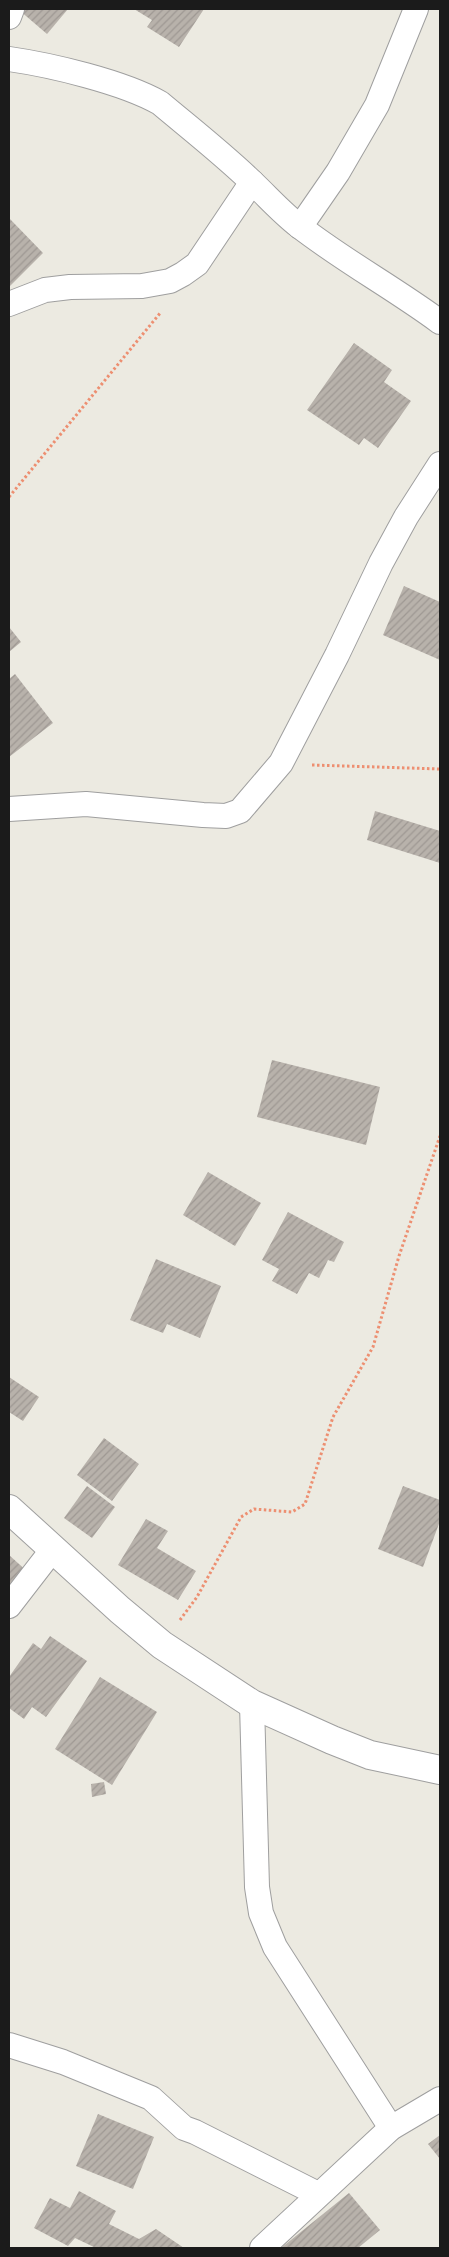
<svg xmlns="http://www.w3.org/2000/svg" width="449" height="2257" font-family="'Nunito Sans',sans-serif">
<style>
.building{fill:url(#building-hatch)}
.lines{fill:none;stroke-linecap:round;stroke-linejoin:round}
.minor-casing{stroke:#9f9f9f;stroke-width:26}
.tertiary-casing{stroke:#9f9f9f;stroke-width:30}
.path{stroke:#ed8f71;stroke-width:3;stroke-dasharray:2.5 2.5;stroke-linecap:butt}
.minor{stroke:#fff;stroke-width:24}
.tertiary{stroke:#fff;stroke-width:28}
</style>
<defs>
<pattern id="building-hatch" width="6" height="6" patternUnits="userSpaceOnUse" patternTransform="scale(1.25)"><rect width="6" height="6" fill="#b8b2ab"/><path d="M-1 1l2-2M0 6l6-6M5 7l2-2" fill="none" stroke="#9e9893"/></pattern>
</defs>
<rect width="100%" height="100%" fill="#eceae1"/>
<g class="building">
<polygon points="21,9 68,9 47,34 19,10"/>
<polygon points="134,9 204,9 179,47 147,27 152,20"/>
<polygon points="9,218 43,253 9,287"/>
<polygon points="354,343 392,370 384,382 411,401 378,448 364,438 359,445 307,410"/>
<polygon points="404,586 440,602 440,660 383,635"/>
<polygon points="9,627 21,642 9,652"/>
<polygon points="15,674 53,723 9,757 9,679"/>
<polygon points="375,811 440,831 440,863 367,840"/>
<polygon points="272,1060 380,1087 366,1145 257,1117"/>
<polygon points="208,1172 261,1203 235,1246 183,1215"/>
<polygon points="288,1212 344,1242 334,1262 328,1260 319,1278 309,1273 297,1294 272,1281 279,1269 262,1260"/>
<polygon points="156,1259 221,1286 200,1338 167,1324 163,1333 130,1320"/>
<polygon points="9,1377 39,1397 23,1421 9,1412"/>
<polygon points="104,1438 139,1464 112,1501 77,1475"/>
<polygon points="87,1486 115,1507 92,1538 64,1518"/>
<polygon points="403,1486 440,1500 440,1521 423,1567 378,1549"/>
<polygon points="146,1519 168,1531 157,1548 196,1571 178,1600 118,1565"/>
<polygon points="9,1555 29,1573 9,1594"/>
<polygon points="50,1636 87,1661 46,1717 32,1707 24,1719 9,1708 9,1677 33,1643 41,1649"/>
<polygon points="100,1677 157,1712 112,1785 55,1749"/>
<polygon points="104,1782 106,1794 92,1797 91,1784"/>
<polygon points="98,2114 154,2137 133,2189 76,2166"/>
<polygon points="440,2135 440,2159 428,2144"/>
<polygon points="79,2191 116,2211 109,2224 139,2239 156,2229 184,2248 96,2248 75,2238 68,2246 34,2228 50,2198 70,2208"/>
<polygon points="349,2193 380,2230 358,2248 281,2248"/>
</g>
<g class="lines">
<g class="minor-casing">
<g id="minor">
<polyline points="9,17 12,9"/>
<path d="M9,59C51,65 123,82 160,103C191,129 223,154 252,182C268,197 282,213 299,226C344,261 394,288 440,322"/>
<polyline points="300,227 338,172 377,105 416,9"/>
<polyline points="9,304 45,290 70,287 142,286 170,281 183,274 197,264 252,182"/>
<polyline points="9,809 86,804 203,815 226,816 240,811 281,763 337,655 381,563 406,517 440,464"/>
<polyline points="9,1606 53,1549"/>
<polyline points="252,1704 257,1887 261,1913 275,1947 391,2128"/>
<polyline points="9,2045 63,2062 151,2098 184,2128 195,2132 318,2194"/>
<polyline points="262,2248 391,2128 440,2099"/>
</g>
</g>
<g class="tertiary-casing">
<polyline id="tertiary" points="9,1509 120,1610 162,1645 252,1704 332,1740 370,1755 440,1770"/>
</g>
<g class="path">
<polyline points="9,497 161,312"/>
<polyline points="312,765 440,769"/>
<polyline points="180,1620 197,1597 241,1517 254,1509 292,1512 305,1504 333,1417 373,1347 399,1256 440,1136"/>
</g>
<use href="#minor" class="minor"/>
<use href="#tertiary" class="tertiary"/>
</g>
<rect width="449" height="2257" fill="none" stroke="#1b1b1b" stroke-width="20"/>
</svg>
